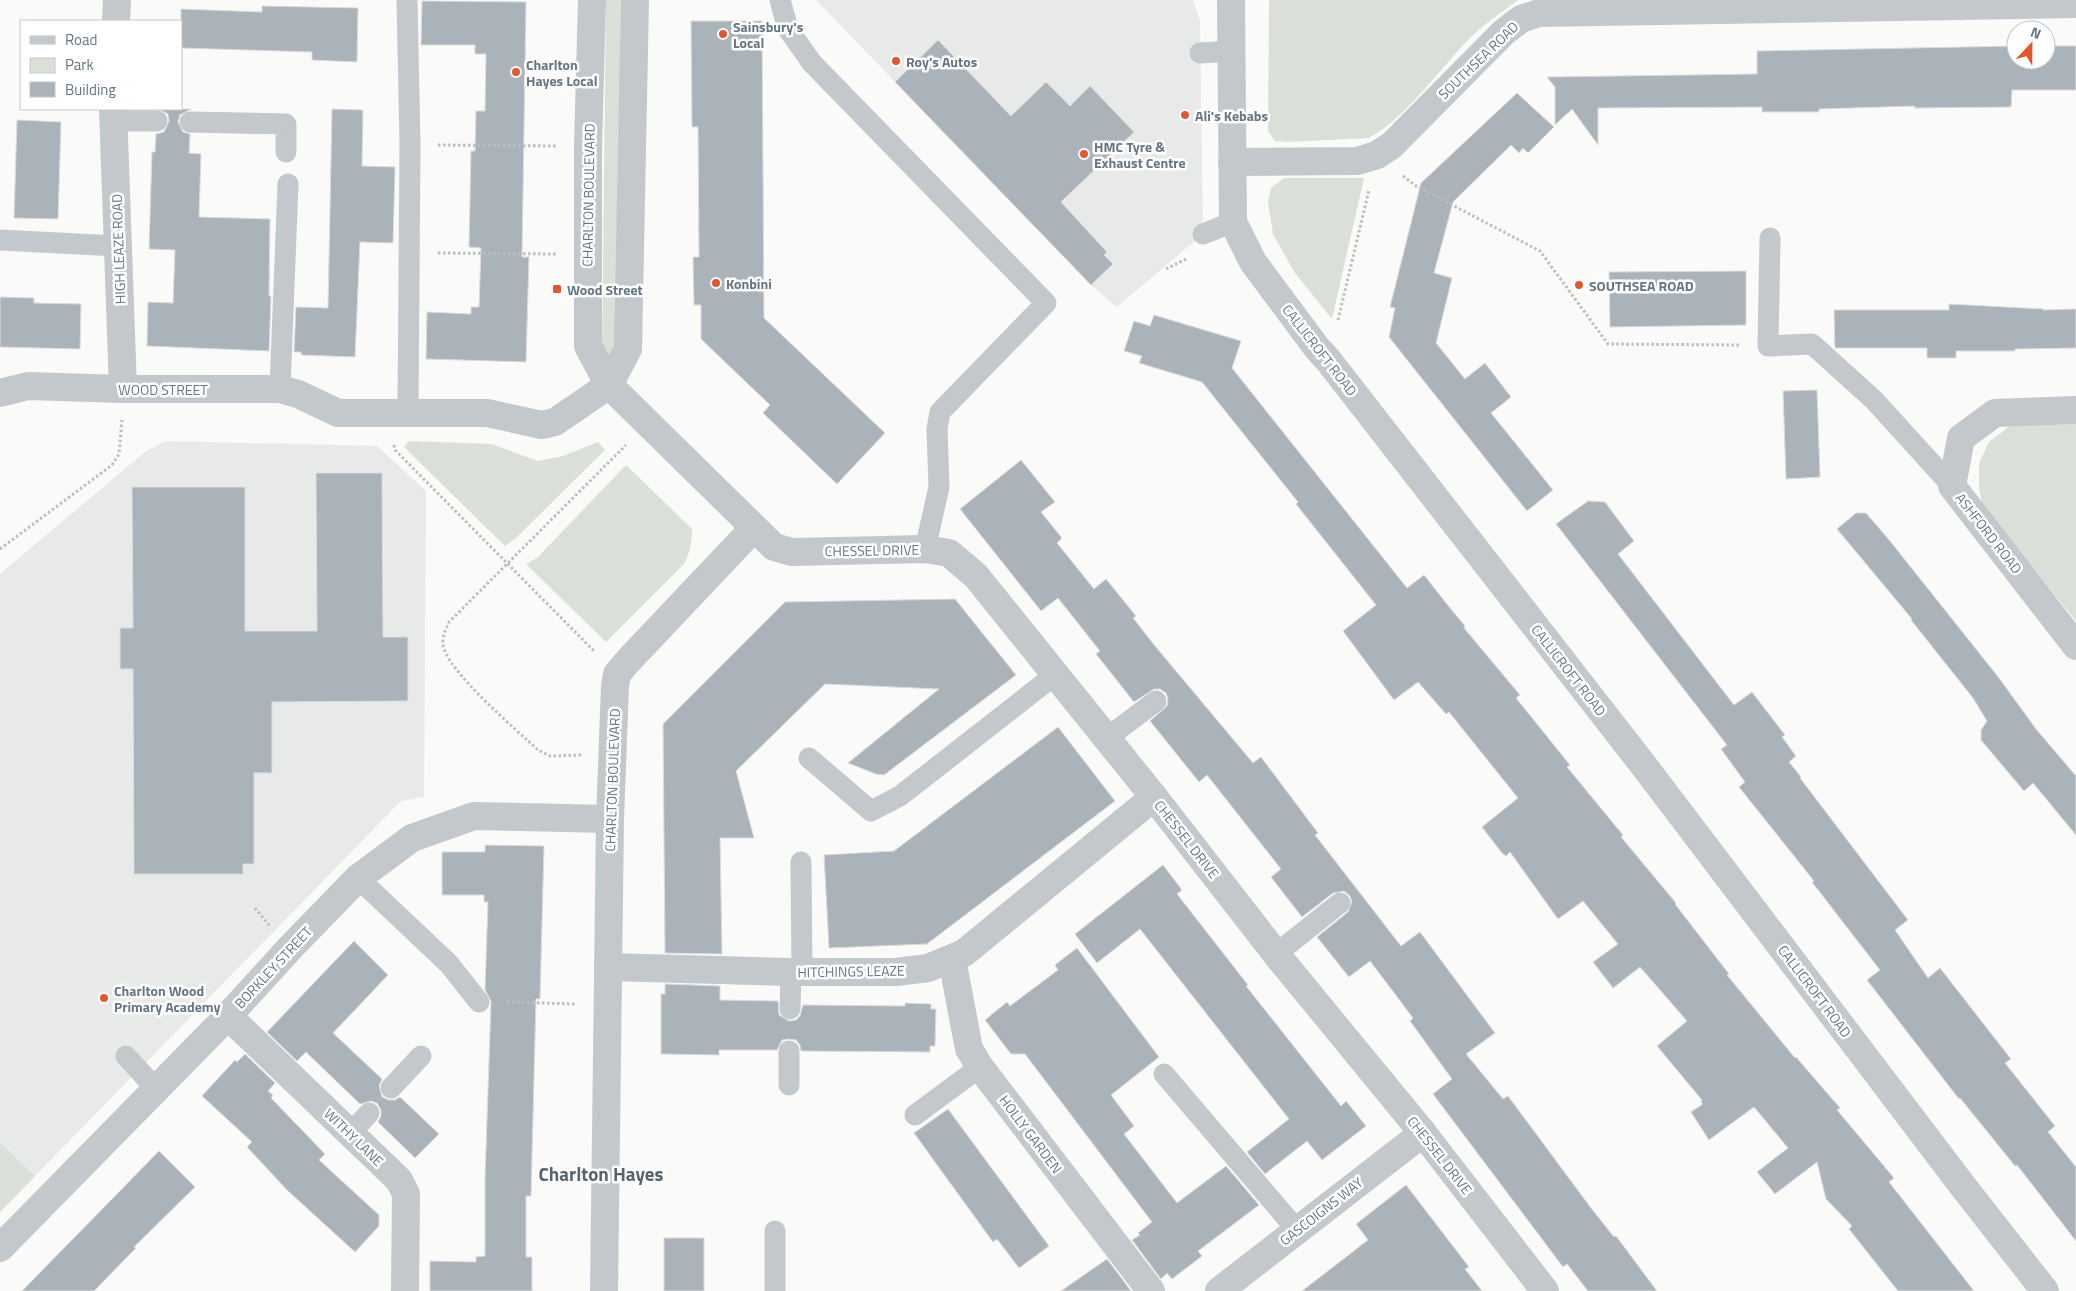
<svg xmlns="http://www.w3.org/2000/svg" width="2076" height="1291" font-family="'Titillium Web',sans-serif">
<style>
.built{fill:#e8e9e9}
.green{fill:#dadfd7}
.building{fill:#aab3b9;stroke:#dcdcda}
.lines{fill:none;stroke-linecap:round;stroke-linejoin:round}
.path{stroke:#bbbfc2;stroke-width:3;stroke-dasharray:2.5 2.5;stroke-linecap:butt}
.service{stroke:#c3c8cc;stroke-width:21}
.minor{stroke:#c3c8cc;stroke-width:28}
.poi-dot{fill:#e4572e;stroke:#fff;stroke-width:2}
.labels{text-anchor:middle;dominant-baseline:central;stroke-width:5;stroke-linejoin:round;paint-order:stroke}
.poi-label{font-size:14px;font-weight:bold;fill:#657683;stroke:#fff;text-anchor:start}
.street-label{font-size:14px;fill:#657683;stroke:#fff}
.district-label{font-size:19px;font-weight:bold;fill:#57646e;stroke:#fff}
</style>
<rect width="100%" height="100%" fill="#fafaf8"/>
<g class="built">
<polygon points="816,0 1193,0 1200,21 1203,234 1117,307 1091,285"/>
<polygon points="166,441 377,446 426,491 424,797 401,801 0,1212 0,574 146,451"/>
</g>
<g class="green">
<polygon points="606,0 621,0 616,357 602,357"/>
<path d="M1269,0H1518C1501,13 1482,25 1467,41C1440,69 1402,122 1368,138L1287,142L1275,141L1268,131Z"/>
<polygon points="1284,178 1364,178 1332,319 1295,273 1273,234 1268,202 1271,188"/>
<polygon points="2076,424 2076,621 1982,505 1979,487 1979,463 1989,442 2010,426"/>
<polygon points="409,441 491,444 538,461 563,456 598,442 605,450 516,538 505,546 404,447"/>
<path d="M626,465L692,529C692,542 690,553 684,564L606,642L526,564L537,558Z"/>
<polygon points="0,1143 35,1176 0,1212"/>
</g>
<g class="building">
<polygon points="422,1 526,2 522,257 529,257 526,362 426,359 427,312 471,314 471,307 479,307 481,248 469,247 471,151 475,151 476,111 485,111 486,54 475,54 475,45 421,45"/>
<polygon points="262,6 358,8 357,62 312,60 312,52 181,48 181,9 262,12"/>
<polygon points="691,21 762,21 764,318 885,433 837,484 763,413 770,405 701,339 701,305 694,305 693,257 699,257 698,127 692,127"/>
<polygon points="938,40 1011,116 1046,82 1070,106 1090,86 1134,132 1061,202 1107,252 1104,255 1113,264 1091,285 895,82"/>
<polygon points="2016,46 2016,60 2046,60 2046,46 2076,46 2076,90 2012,90 2011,107 1915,108 1915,106 1819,109 1819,112 1762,112 1762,107 1598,108 1598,145 1572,109 1555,125 1555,87 1547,77 1757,74 1757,51"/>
<polygon points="1517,93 1554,127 1528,153 1523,148 1519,153 1511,145 1453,202 1434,273 1452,278 1436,343 1465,379 1485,363 1511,397 1491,413 1553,490 1527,511 1389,337 1395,308 1390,307 1421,183"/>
<polygon points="158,109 191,109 180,115 178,122 183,132 190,134 189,153 201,154 199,217 270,219 269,296 271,296 269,351 147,346 148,302 173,303 175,250 149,249 152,152 155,152 156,134 164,132 169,121 168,114"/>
<polygon points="332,109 363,110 362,166 395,167 393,243 360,242 355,357 301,355 301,352 294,352 296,307 328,308"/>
<polygon points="17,120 61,122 58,219 14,218"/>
<polygon points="1746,271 1746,325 1610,327 1609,272"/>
<polygon points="0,297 34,298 34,303 81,304 80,349 0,347"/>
<polygon points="1949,304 2043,309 2043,310 2076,309 2076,348 2015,349 2015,351 1956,351 1956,358 1927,358 1927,348 1835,348 1834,310 1949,310"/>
<polygon points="1154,315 1241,341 1232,368 1407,588 1424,575 1446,603 1465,626 1464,628 1520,695 1516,698 1570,765 1567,767 1623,835 1621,837 1676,903 1675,904 1729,974 1727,975 1795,1058 1796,1057 1840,1108 1837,1110 1894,1178 1889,1182 1974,1291 1898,1291 1849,1229 1852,1226 1826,1199 1817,1162 1775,1194 1757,1172 1788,1148 1754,1107 1709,1140 1691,1112 1703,1104 1701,1102 1702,1100 1657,1046 1687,1021 1640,967 1613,988 1593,962 1618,944 1583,901 1558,919 1510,852 1506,856 1502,853 1482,827 1518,798 1449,712 1446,714 1418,682 1394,700 1343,631 1376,605 1296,504 1298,502 1202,382 1139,363 1142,356 1124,351 1134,321 1150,326"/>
<polygon points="1817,390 1820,477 1786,479 1783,391"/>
<polygon points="1021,460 1055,502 1041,512 1062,538 1057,543 1094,589 1106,579 1136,616 1133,618 1155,646 1253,763 1261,757 1318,833 1315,835 1401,946 1420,932 1495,1033 1466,1054 1503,1099 1508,1096 1591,1208 1614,1237 1616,1236 1657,1291 1588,1291 1567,1264 1563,1267 1433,1094 1452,1079 1410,1021 1413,1018 1392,990 1370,961 1349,977 1317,937 1348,912 1352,902 1350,896 1344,891 1333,893 1302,917 1271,877 1281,869 1233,808 1207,775 1199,782 1150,721 1167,706 1168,699 1166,693 1160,689 1154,689 1134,702 1096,654 1100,651 1058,598 1041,611 960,509"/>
<polygon points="316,473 382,473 383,637 408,637 408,701 272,702 272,773 254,773 254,864 243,864 243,874 134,874 133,669 120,669 120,628 133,628 132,487 245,487 245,631 317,631"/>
<polygon points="1588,501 1605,502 1634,541 1618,554 1734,705 1752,692 1785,735 1782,737 1796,756 1789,762 1801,777 1800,778 1908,920 1895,930 1928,978 1940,968 2011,1059 2005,1063 2055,1126 2048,1132 2076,1167 2076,1241 2017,1165 2015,1166 1960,1098 1959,1099 1867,980 1880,970 1812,882 1814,881 1739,787 1745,782 1721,749 1727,745 1556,524"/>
<polygon points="1856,513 1866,513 1890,541 1999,678 2036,729 2076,776 2076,835 2033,783 2024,791 1981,740 1981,730 1987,721 1973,698 1911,620 1912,619 1837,529"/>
<polygon points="955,599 1016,675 884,775 876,774 848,763 939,689 825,684 736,771 754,838 720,838 722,954 665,953 663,724 785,602"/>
<polygon points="1058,727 1115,801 927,944 829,948 824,855 894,851"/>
<polygon points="485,845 544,846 540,999 536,999 531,1196 526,1196 526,1257 532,1257 532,1291 430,1291 430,1261 476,1262 476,1257 485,1256 485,1179 491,1001 485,990 488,902 484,902 484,895 442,895 442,852 485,852"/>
<polygon points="1163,865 1182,890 1177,894 1248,985 1246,986 1341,1106 1346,1101 1366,1126 1322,1160 1307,1141 1265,1174 1247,1152 1289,1119 1140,929 1097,963 1075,934"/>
<polygon points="354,941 388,975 333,1033 382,1079 379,1086 382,1097 389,1100 395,1100 400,1097 439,1134 415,1158 378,1122 381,1116 381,1110 377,1103 371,1101 360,1104 306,1052 297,1061 267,1032"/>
<polygon points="1077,948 1159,1057 1111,1095 1134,1126 1124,1134 1177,1203 1226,1166 1259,1205 1198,1251 1202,1256 1172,1279 1167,1273 1161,1279 1132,1240 1140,1235 1138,1233 1152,1222 1025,1054 1011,1054 985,1020 1007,1002 1010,1006 1058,970 1055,965"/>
<polygon points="665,984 720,986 720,1000 778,1001 779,1015 789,1021 796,1020 800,1016 803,1005 905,1006 905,1003 931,1004 931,1009 936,1009 935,1046 930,1046 930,1052 801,1051 800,1045 796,1040 789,1039 782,1040 777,1050 719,1050 719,1055 661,1054 661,994 665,994"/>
<polygon points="245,1054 275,1083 268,1091 273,1095 271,1098 325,1154 319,1160 379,1215 379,1226 355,1252 287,1190 247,1147 252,1142 202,1096 235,1060 237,1062"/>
<polygon points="948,1109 1049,1246 1019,1268 997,1239 993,1242 914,1133"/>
<polygon points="159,1151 195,1187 134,1247 136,1248 94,1291 22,1291"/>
<polygon points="1406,1185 1469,1267 1465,1269 1482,1291 1302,1291 1368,1240 1356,1224"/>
<rect x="664" y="1238" width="40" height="53"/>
<polygon points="1107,1259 1131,1291 1061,1291"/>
</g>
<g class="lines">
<g class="path">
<polyline points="438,145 557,146"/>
<polyline points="1403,176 1416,186 1540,251 1608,344 1740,345"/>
<polyline points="438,253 556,254"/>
<polyline points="1166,269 1188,258"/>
<polyline points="1338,320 1369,190"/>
<polyline points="394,445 395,450 595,652"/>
<polyline points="0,549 112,465 119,454 122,420"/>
<path d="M581,755L550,756L538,750C517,730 446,671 443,644C442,636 446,629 449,622L626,445"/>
<polyline points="255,908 269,925"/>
<polyline points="507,1002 576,1004"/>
</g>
<g class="service">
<polyline points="407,0 410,144 408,413"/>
<polyline points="780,0 788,29 812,63 1046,303 940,412 937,429 939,487 925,549"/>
<polyline points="1200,53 1232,51"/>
<polyline points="113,121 157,121"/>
<polyline points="190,122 286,124 286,152"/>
<polyline points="1203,234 1233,222"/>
<polyline points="1770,238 1768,346 1812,344 1874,400 1952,486"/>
<polyline points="0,240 117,246"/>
<polyline points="280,389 288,184"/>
<polyline points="1107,738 1156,701"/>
<polyline points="809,758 871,811 900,796 1056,674"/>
<polyline points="801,862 802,972"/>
<polyline points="358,878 449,964 479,1002"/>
<polyline points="1276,954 1340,903"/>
<polyline points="790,1009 791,972"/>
<polyline points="126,1056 156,1089"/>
<polyline points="1164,1074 1297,1230"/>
<polyline points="789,1085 789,1051"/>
<polyline points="391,1088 421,1056"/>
<polyline points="915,1115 980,1067"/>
<polyline points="350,1134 369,1113"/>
<polyline points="775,1231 775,1291"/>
</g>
<g class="minor">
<polyline points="592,0 588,147 588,346 609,385 774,547 792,552 925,549 949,553 976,576 1154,797 1276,954 1423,1133 1545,1291"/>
<polyline points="1231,0 1233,222 1253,262 1317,348 1328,360 1641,762 1962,1185 2045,1291"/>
<polyline points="116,21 117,0"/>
<polyline points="113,109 123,389"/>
<polyline points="1232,162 1357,161 1377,155 1392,145 1504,32 1521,19 1539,13 2076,4"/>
<polyline points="0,393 28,386 123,389 280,389 298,394 338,413 487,413 542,425 555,422 609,385 628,349 635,0"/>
<polyline points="2076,410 1995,413 1961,438 1952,486 2076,646"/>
<polyline points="952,959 969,1049 980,1067 1151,1291"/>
<polyline points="608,967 791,972 896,972 928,968 964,953 1154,797"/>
<polyline points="228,1016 399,1180 406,1194 405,1291"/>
<polyline points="0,1248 228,1016 290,948 358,878 412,838 474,816 610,819"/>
<polyline points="604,1291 610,819 615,686 617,674 628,661 754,528"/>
<polyline points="1219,1291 1423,1133"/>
</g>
</g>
<g class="poi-dot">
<circle cx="723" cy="34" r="5"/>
<circle cx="896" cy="61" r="5"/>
<circle cx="516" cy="72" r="5"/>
<circle cx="1185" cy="115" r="5"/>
<circle cx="1084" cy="154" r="5"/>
<circle cx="716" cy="283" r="5"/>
<circle cx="1579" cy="285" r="5"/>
<rect x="552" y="284" width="10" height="10" rx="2.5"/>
<circle cx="104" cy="998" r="5"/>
</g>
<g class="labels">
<g class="poi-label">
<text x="733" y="26">Sainsbury's<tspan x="733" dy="16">Local</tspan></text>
<text x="906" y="61">Roy's Autos</text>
<text x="526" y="64">Charlton<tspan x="526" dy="16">Hayes Local</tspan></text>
<text x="1195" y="115">Ali's Kebabs</text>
<text x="1094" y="146">HMC Tyre &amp;<tspan x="1094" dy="16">Exhaust Centre</tspan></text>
<text x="726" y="283">Konbini</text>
<text x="1589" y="285">SOUTHSEA ROAD</text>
<text x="567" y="289">Wood Street</text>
<text x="114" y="990">Charlton Wood<tspan x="114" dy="16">Primary Academy</tspan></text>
</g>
<g class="street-label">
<text transform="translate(1478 60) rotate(-44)">SOUTHSEA ROAD</text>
<text transform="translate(588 195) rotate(-89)">CHARLTON BOULEVARD</text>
<text transform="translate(118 249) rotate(-92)">HIGH LEAZE ROAD</text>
<text transform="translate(1320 350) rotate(52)">CALLICROFT ROAD</text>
<text x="163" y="389">WOOD STREET</text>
<text transform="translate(1989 533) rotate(52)">ASHFORD ROAD</text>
<text transform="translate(872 550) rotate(-1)">CHESSEL DRIVE</text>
<text transform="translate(1569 670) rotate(52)">CALLICROFT ROAD</text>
<text transform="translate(612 780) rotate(-88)">CHARLTON BOULEVARD</text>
<text transform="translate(1187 839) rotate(52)">CHESSEL DRIVE</text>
<text transform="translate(273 967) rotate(-47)">BORKLEY STREET</text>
<text transform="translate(851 971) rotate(-1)">HITCHINGS LEAZE</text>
<text transform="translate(1815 991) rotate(53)">CALLICROFT ROAD</text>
<text transform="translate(1031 1134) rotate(53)">HOLLY GARDEN</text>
<text transform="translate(354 1137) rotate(44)">WITHY LANE</text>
<text transform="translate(1440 1155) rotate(52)">CHESSEL DRIVE</text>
<text transform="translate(1321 1211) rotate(-38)">GASCOIGNS WAY</text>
</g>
<g class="district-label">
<text x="601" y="1173">Charlton Hayes</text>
</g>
</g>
<rect x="20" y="20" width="162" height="90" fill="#ffffff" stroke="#c1c8cd"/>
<rect x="30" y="36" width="25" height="8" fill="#c3c8cc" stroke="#c1c8cd"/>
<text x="65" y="45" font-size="15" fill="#657683">Road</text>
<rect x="30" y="58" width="25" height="15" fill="#dadfd7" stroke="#c1c8cd"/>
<text x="65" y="70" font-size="15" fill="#657683">Park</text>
<rect x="30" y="82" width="25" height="15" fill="#aab3b9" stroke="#c1c8cd"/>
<text x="65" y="95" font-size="15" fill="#657683">Building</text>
<g transform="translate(2031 45) rotate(22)"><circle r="24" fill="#ffffff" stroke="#c1c8cd"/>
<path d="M0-4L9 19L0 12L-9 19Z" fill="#e4572e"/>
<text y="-8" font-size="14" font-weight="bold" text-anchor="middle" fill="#657683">N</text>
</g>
</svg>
